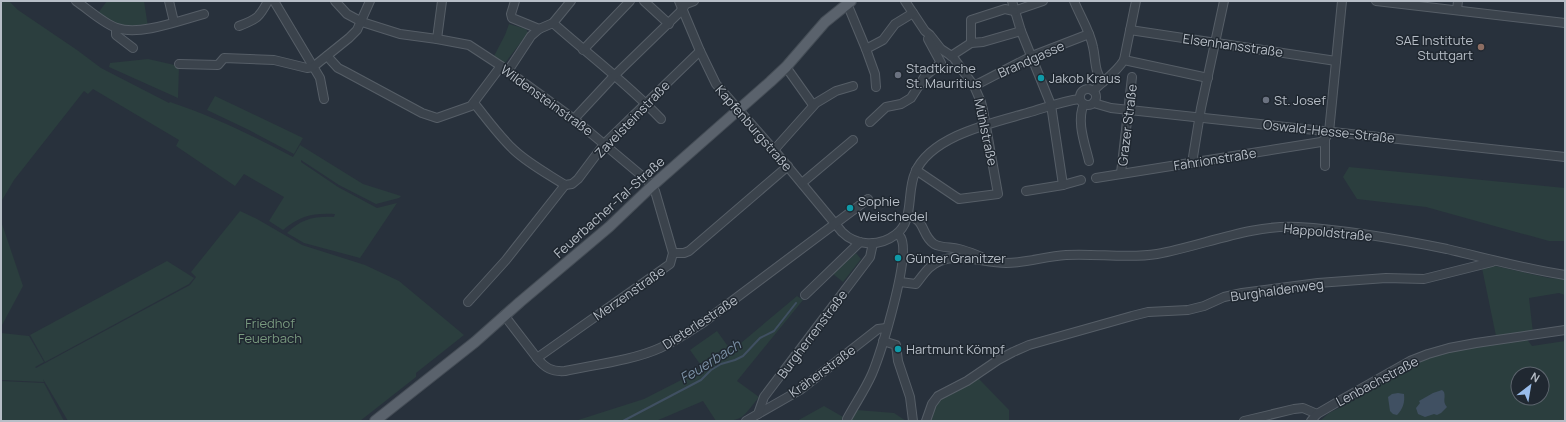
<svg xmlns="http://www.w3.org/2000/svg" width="1566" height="422" font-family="Manrope,sans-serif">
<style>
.green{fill:#2b3e3e;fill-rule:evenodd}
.water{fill:#405062}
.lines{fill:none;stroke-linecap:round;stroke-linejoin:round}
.stream{stroke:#405062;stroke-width:2}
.minor-casing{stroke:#565e67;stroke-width:10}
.major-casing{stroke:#444c55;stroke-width:12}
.minor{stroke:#3b434c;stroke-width:8}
.major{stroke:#5a626c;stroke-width:10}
.education-dot{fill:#8d6e63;stroke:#202831;stroke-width:1.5}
.worship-dot{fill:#6b7280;stroke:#202831;stroke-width:1.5}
.culture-dot{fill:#0f9aa8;stroke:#202831;stroke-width:1.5}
.labels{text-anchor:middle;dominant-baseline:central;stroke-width:3;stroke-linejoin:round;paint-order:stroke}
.poi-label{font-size:13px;fill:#b7bec7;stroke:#202831;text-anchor:start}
.street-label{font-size:13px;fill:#b7bec7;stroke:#202831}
.park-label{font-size:13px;fill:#799a7f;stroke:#202831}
.water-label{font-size:14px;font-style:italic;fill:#7c91a6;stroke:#202831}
</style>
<rect width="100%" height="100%" fill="#28313c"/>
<g class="green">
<path d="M1,1H9L18,10L77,50L101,68L169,103L170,102C214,117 252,135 293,157L300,145L363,184L401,196L399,198L376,204L339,185L301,160V162L338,187L377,208L397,203L360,258L304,243L287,233C301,219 315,216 334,217L335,214C313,213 301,215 283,230L269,221L284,197L244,174L235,186L176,146L179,140L93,89L88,94L84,91L14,180L1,202Z"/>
<path d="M107,1H144L148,27C124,30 117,26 98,13Z"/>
<polygon points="509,24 526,29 528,33 505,63 494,56 505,35"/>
<polygon points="148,59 179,66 178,98 109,67 110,63"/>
<polygon points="215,96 303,138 294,154 249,130 207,110"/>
<polygon points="1349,167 1565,188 1565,241 1549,241 1426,207 1357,199 1343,177"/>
<polygon points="240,211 257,219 302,245 365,265 399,281 464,335 416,373 416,377 360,421 68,421 43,379 44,382 1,380 1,333 29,336 44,362 35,367 36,368 190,285 196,277 191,272"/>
<polygon points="1,221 23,286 1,327"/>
<polygon points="856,253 861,259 843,282 833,274"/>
<polygon points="167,261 194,278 189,284 45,362 30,335"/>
<polygon points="1491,265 1549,278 1565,279 1565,295 1559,293 1529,298 1533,333 1496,336 1482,268"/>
<path d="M797,296L803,300L737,381L759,397C742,418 744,421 716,421L703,401L656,421H575L644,399L691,375L723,349L700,364L690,350L717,331L727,345L735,348Z"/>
<path d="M1526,338L1532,346L1565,341V421H1320L1329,413L1343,406L1413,364L1450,351ZM1518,374H1542V398H1518Z"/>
<polygon points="978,378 1009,410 1009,421 931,421 937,400"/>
<polygon points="1,381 44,383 64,421 1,421"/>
<polygon points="824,406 850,421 857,410 894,413 906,421 797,421"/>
</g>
<g class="water">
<path d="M1442,390L1444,392C1446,398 1442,401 1447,407L1441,413L1437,415L1434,414L1425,417L1418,414L1416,408L1420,403L1419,401L1433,393Z"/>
<path d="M1398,393L1404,394C1405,402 1403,409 1397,415L1393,414L1390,411L1388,397L1392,394Z"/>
</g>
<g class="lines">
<polyline class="stream" points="623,421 701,380 711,370 721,364 735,360 743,356 760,338 774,331 796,303"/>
<g class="minor-casing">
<g id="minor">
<path d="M76,1C88,9 104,24 117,28C140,36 181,20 204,14"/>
<polyline points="169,1 174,22"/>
<polyline points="274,1 320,78 324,99"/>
<polyline points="335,1 347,14 362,22 400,34 437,39 469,45 501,66 574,119 648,181 655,191 673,253 670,264 537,358"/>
<polyline points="515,1 511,14 512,18 539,29"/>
<polyline points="644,1 669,24"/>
<path d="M679,1L700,51L716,84L774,150L842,232C856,246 879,247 895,235C915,221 906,193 915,173C930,136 992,123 1027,113C1045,108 1062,101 1080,99"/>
<polyline points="846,1 866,49 875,74 876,87"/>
<polyline points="905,1 925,31 930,35 941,49 953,57 963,71 974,86 981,102 983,110 998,194 959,199 916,170"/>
<polyline points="1012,1 1021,31 1051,105 1063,185"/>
<path d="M1074,1C1080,16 1090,31 1093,47C1096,60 1094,72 1103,82"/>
<polyline points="1376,1 1565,23"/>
<polyline points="1457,10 1458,1"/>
<polyline points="1014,11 1043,1"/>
<path d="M553,23C589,55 628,84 661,119"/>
<path d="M239,26C257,19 259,18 268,1"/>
<polyline points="116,28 116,35 133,48"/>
<polyline points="1130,30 1336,61"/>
<polyline points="437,39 442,1"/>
<polyline points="971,43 971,20 1005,9 1014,11"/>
<polyline points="866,49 883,40 895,24 913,13"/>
<polyline points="583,50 630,1"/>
<polyline points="327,56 338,68 344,71 422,113 437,118 471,106 501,66"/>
<polyline points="951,56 971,43 983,42 1021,31"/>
<polyline points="1124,60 1208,78"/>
<polyline points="179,64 218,65 224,58 274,60 307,68 313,67 349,38 357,30 370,1"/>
<polyline points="786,67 813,105"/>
<polyline points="508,71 531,36 539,29 553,23 571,1"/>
<polyline points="974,86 1032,56 1089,34"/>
<circle cx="1088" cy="97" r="8"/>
<path d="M1093,91C1104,80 1116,73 1124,60L1136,1"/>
<polyline points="1094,102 1097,104 1111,108 1565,157"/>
<path d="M474,103C487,119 499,136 514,150C529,164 548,174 565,185L572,184L578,179L605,143L700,51"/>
<path d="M1084,104C1076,121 1085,144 1089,161"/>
<polyline points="574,119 614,76 680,12 686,4 694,1"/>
<polyline points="870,122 886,107 901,104 911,98 925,76 941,63 928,39"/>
<polyline points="774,150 816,103 836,91 853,86"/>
<polyline points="1192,163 1201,108 1224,1"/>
<polyline points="1325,166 1325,139"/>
<polyline points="1121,173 1132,77"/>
<polyline points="1096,178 1321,142 1325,139 1329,132 1342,1"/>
<polyline points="802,183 853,140"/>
<polyline points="1026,191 1063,185 1081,180"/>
<path d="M908,215C926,220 921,235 934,244C941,248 951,247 959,249C967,251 974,254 982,257"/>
<polyline points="673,253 684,253 689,251 788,166"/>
<path d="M900,282L916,284C920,279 924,273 929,268C951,248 980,263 1006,263C1027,263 1046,256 1066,255C1096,253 1128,259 1157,254C1202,246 1252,224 1298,227C1348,230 1398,239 1447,249C1486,258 1525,269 1565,275"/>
<polyline points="805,295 860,242"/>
<polyline points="468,302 506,260 565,185"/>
<path d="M504,315L537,358C545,368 552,372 565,371C593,365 634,360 660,348C676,341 690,331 704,322L868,199"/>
<polyline points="883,341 896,345 898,361 910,397 913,421"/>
<polyline points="758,414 800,390 878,329 886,328"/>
<path d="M847,419C855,404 865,390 872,374C881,353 911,256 901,238C901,237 898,234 897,234"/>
<polyline points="746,421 758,414 764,397 870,257 873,243"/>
<polyline points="926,421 932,404 938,396 967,381 998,360 1013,352 1029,345 1132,316 1148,312 1188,310 1204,306 1224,297 1242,293 1318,283 1386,278 1424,279 1492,262"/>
<polyline points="1244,421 1294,409 1303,408 1317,414"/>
<polyline points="1311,421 1317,414 1341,400 1410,361 1428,354 1449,348 1476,343 1565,330"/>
</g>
</g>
<g class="major-casing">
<polyline id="major" points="375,421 475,342 520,302 609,227 652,186 770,82 786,67 825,22 851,1"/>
</g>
<use href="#minor" class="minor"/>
<use href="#major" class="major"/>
</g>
<circle class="education-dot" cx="1481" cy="47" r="4"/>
<g class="worship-dot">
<circle cx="898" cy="75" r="4"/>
<circle cx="1266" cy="100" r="4"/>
</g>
<g class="culture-dot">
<circle cx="1041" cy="78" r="4"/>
<circle cx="850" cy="208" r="4"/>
<circle cx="898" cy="258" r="4"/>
<circle cx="898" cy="349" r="4"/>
</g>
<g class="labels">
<g class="poi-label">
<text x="1473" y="40" text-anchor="end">SAE Institute<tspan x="1473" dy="15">Stuttgart</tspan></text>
<text x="906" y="68">Stadtkirche<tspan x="906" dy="15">St. Mauritius</tspan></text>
<text x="1049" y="78">Jakob Kraus</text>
<text x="1274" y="100">St. Josef</text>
<text x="858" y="201">Sophie<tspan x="858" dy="15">Weischedel</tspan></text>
<text x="906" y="258">Günter Granitzer</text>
<text x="906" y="349">Hartmunt Kömpf</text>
</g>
<g class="street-label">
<text transform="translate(1233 45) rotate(8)">Elsenhansstraße</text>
<text transform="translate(1031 59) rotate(-24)">Brandgasse</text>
<text transform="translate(547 100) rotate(36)">Wildensteinstraße</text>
<text transform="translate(632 119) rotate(-46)">Zavelsteinstraße</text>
<text transform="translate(1127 125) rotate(-83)">Grazer Straße</text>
<text transform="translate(754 128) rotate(49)">Kapfenburgstraße</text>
<text transform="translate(1329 131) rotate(6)">Oswald-Hesse-Straße</text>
<text transform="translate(986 132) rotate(78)">Mühlstraße</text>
<text transform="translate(1215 159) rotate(-9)">Fahrionstraße</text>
<text transform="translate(609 207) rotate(-42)">Feuerbacher-Tal-Straße</text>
<text transform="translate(1328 232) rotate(5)">Happoldstraße</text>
<text transform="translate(1277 290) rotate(-8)">Burghaldenweg</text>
<text transform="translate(629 293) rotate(-35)">Merzenstraße</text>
<text transform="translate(700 322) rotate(-33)">Dieterlestraße</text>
<text transform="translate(812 334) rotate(-53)">Burgherrenstraße</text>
<text transform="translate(822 371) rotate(-36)">Kräherstraße</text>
<text transform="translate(1377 381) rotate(-28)">Lenbachstraße</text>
</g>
<g class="park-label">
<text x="270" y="323">Friedhof<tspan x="270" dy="15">Feuerbach</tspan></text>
</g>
<g class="water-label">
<text transform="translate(710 361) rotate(-32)">Feuerbach</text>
</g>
</g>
<rect width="1566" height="422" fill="none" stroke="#b7bec7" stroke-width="4"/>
<g transform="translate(1530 386) rotate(31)"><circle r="19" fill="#202831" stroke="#5c646d"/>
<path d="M0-3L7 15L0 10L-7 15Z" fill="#99bdeb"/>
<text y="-6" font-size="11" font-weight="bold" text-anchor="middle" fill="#b7bec7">N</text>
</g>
</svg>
